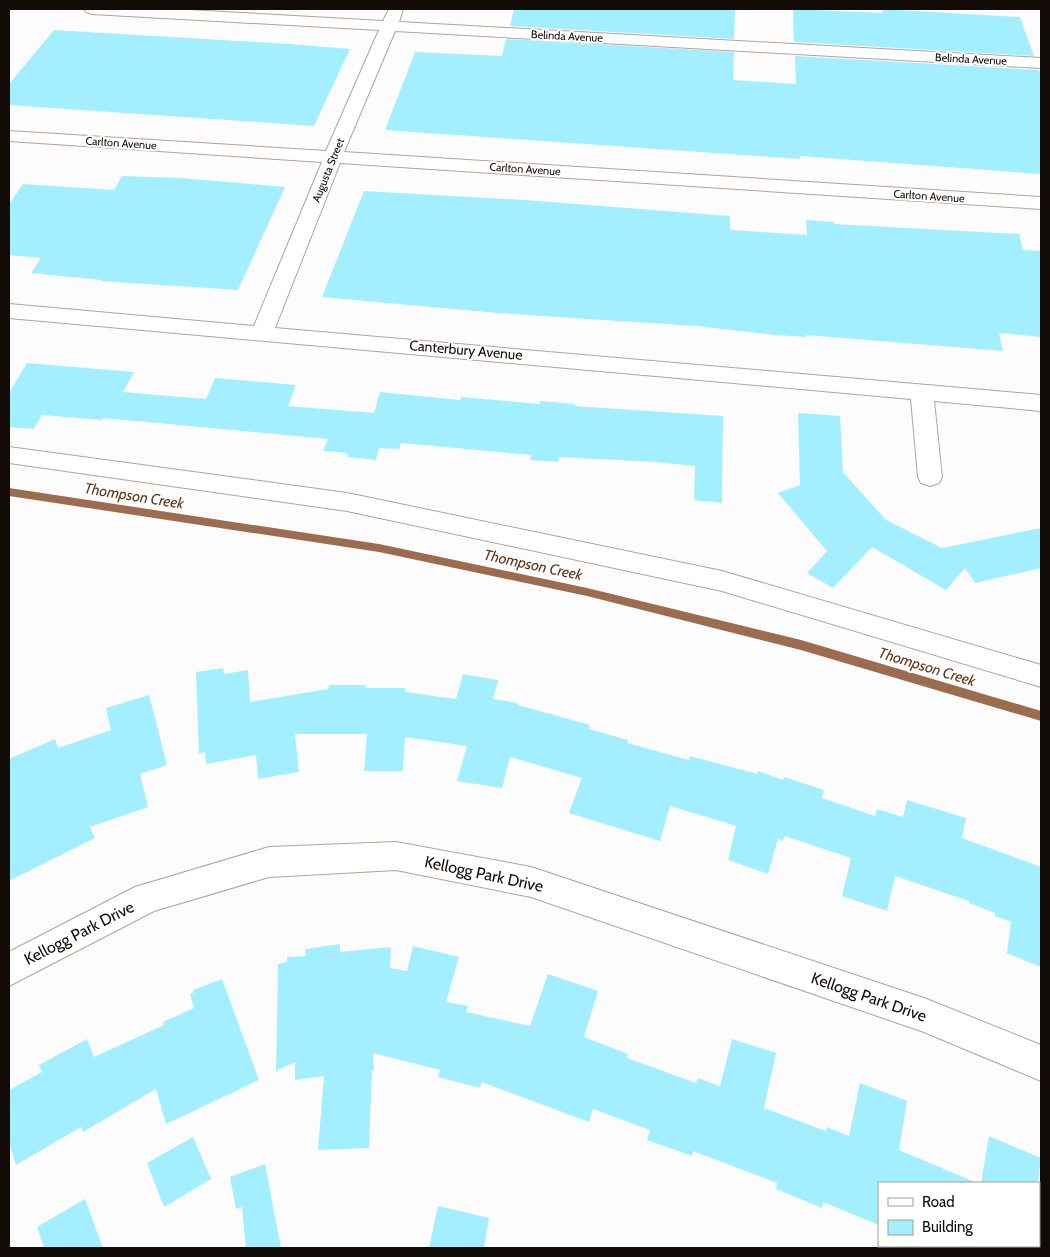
<svg xmlns="http://www.w3.org/2000/svg" width="1050" height="1257" font-family="Cabin,sans-serif">
<style>
.lines{fill:none;stroke-linecap:round;stroke-linejoin:round}
.stream{fill:#9c6c4f;fill-rule:evenodd}
.building{fill:#a4efff}
.minor-casing{stroke:#b9a192;stroke-width:2}
.minor{fill:#fff;fill-rule:evenodd}
.labels{text-anchor:middle;dominant-baseline:central;stroke-width:4;stroke-linejoin:round;paint-order:stroke}
.far-street-label{font-size:11px;fill:#130b07;stroke:#fff}
.street-label{font-size:14px;fill:#130b07;stroke:#fff}
.water-label{font-size:15px;font-style:italic;fill:#603417;stroke:#fff}
.near-street-label{font-size:16px;fill:#130b07;stroke:#fff}
</style>
<rect width="100%" height="100%" fill="#fcfcfc"/>
<g class="lines">
<polygon class="stream" points="9,488 379,544 587,588 801,640 1041,711 1041,721 801,650 587,596 379,552 9,496"/>
</g>
<g class="building">
<polygon points="514,9 735,9 734,39 510,26"/>
<polygon points="793,9 883,13 882,9 1020,17 1034,56 794,42"/>
<polygon points="54,30 289,44 350,49 314,126 9,105 9,84"/>
<polygon points="506,39 734,52 733,80 796,84 795,56 1039,70 1041,78 1041,174 800,156 800,159 385,130 415,52 502,56"/>
<polygon points="122,176 180,178 285,187 238,290 101,281 101,280 31,273 41,258 9,255 9,204 23,184 114,190"/>
<polygon points="364,191 525,200 730,216 730,230 807,235 806,220 834,222 834,224 1019,234 1023,250 1041,251 1041,337 999,333 1003,351 806,335 806,337 775,335 697,326 497,313 322,297"/>
<polygon points="27,363 134,372 123,392 193,398 206,399 215,378 296,385 288,406 374,413 380,392 460,400 461,397 540,404 540,401 575,404 574,406 723,416 722,503 694,500 695,466 656,462 559,457 558,462 530,460 531,455 401,443 399,449 379,448 376,460 347,457 348,453 323,451 328,439 103,418 102,420 42,415 34,429 9,427 9,393"/>
<polygon points="798,413 840,416 843,472 886,520 942,548 1041,528 1041,568 975,583 965,568 946,590 872,547 833,588 807,573 827,551 778,493 800,485"/>
<polygon points="223,668 224,674 248,670 250,702 328,689 329,685 366,685 365,688 405,688 405,692 456,699 463,674 498,680 493,699 518,703 518,705 590,725 589,729 628,740 627,743 689,760 690,756 757,774 758,771 783,780 784,777 824,790 822,798 875,816 877,809 903,817 907,800 966,818 962,838 1041,867 1041,967 1007,953 1011,922 995,916 995,913 969,903 969,901 895,876 887,911 842,896 851,858 785,836 783,841 778,839 768,874 728,860 736,826 670,806 660,841 569,813 582,778 510,757 502,788 457,781 467,746 405,737 403,771 364,771 367,734 295,734 299,772 258,779 256,755 206,764 205,752 199,754 196,672"/>
<polygon points="149,695 167,765 140,774 148,807 90,827 95,838 9,881 9,759 55,739 58,748 111,730 106,708"/>
<polygon points="340,944 340,952 391,947 390,968 407,971 413,946 459,957 446,1002 468,1006 466,1012 530,1026 548,974 598,991 584,1037 628,1054 627,1058 696,1083 698,1078 720,1086 732,1039 776,1053 764,1108 826,1131 827,1127 849,1136 860,1083 907,1101 899,1150 977,1183 879,1183 879,1225 823,1202 822,1208 776,1189 777,1183 693,1151 692,1156 647,1140 650,1130 593,1109 589,1122 482,1082 480,1088 438,1077 440,1070 373,1053 374,1070 372,1071 369,1148 318,1150 324,1076 295,1080 295,1062 276,1071 278,964 287,962 287,957 306,956 305,949"/>
<polygon points="222,979 259,1080 166,1124 156,1089 83,1132 81,1127 16,1165 9,1143 9,1090 42,1072 39,1065 87,1039 94,1057 164,1025 163,1022 194,1008 190,994 193,993 193,990"/>
<polygon points="989,1136 1041,1158 1038,1183 981,1183"/>
<polygon points="193,1137 211,1179 164,1207 147,1163"/>
<polygon points="265,1164 281,1248 246,1248 242,1207 236,1209 230,1177"/>
<polygon points="85,1199 103,1248 44,1248 37,1227"/>
<polygon points="438,1206 489,1218 484,1248 429,1248"/>
</g>
<g class="lines">
<g class="minor-casing">
<g id="minor">
<polygon points="84,9 171,9 383,21 389,9 403,9 399,22 1041,58 1041,68 395,31 344,152 1041,197 1041,209 340,163 275,328 1041,395 1041,411 934,401 942,477 939,483 930,486 921,483 918,477 911,399 9,318 9,304 254,326 322,162 9,141 9,131 326,151 379,30 92,14 86,12"/>
<polygon points="9,447 347,493 722,571 1041,665 1041,687 722,591 347,511 9,463"/>
<polygon points="396,842 531,867 924,998 1041,1045 1041,1081 924,1032 531,897 396,870 269,877 154,911 9,986 9,952 135,887 269,847"/>
</g>
</g>
<use href="#minor" class="minor"/>
</g>
<g class="labels">
<g class="far-street-label">
<text transform="translate(567 36) rotate(3)">Belinda Avenue</text>
<text transform="translate(971 59) rotate(3)">Belinda Avenue</text>
<text transform="translate(121 143) rotate(4)">Carlton Avenue</text>
<text transform="translate(525 169) rotate(4)">Carlton Avenue</text>
<text transform="translate(328 170) rotate(-68)">Augusta Street</text>
<text transform="translate(929 196) rotate(4)">Carlton Avenue</text>
</g>
<g class="street-label">
<text transform="translate(466 350) rotate(5)">Canterbury Avenue</text>
</g>
<g class="water-label">
<text transform="translate(134 496) rotate(9)">Thompson Creek</text>
<text transform="translate(533 565) rotate(12)">Thompson Creek</text>
<text transform="translate(927 667) rotate(17)">Thompson Creek</text>
</g>
<g class="near-street-label">
<text transform="translate(484 874) rotate(12)">Kellogg Park Drive</text>
<text transform="translate(79 933) rotate(-27)">Kellogg Park Drive</text>
<text transform="translate(869 997) rotate(19)">Kellogg Park Drive</text>
</g>
</g>
<rect width="1050" height="1257" fill="none" stroke="#130b07" stroke-width="20"/>
<rect x="878" y="1182" width="162" height="65" fill="#ffffff" stroke="#a19d9c"/>
<rect x="888" y="1198" width="25" height="8" fill="#ffffff" stroke="#a19d9c"/>
<text x="922" y="1207" font-size="15" fill="#130b07">Road</text>
<rect x="888" y="1220" width="25" height="15" fill="#a4efff" stroke="#a19d9c"/>
<text x="922" y="1232" font-size="15" fill="#130b07">Building</text>
</svg>
